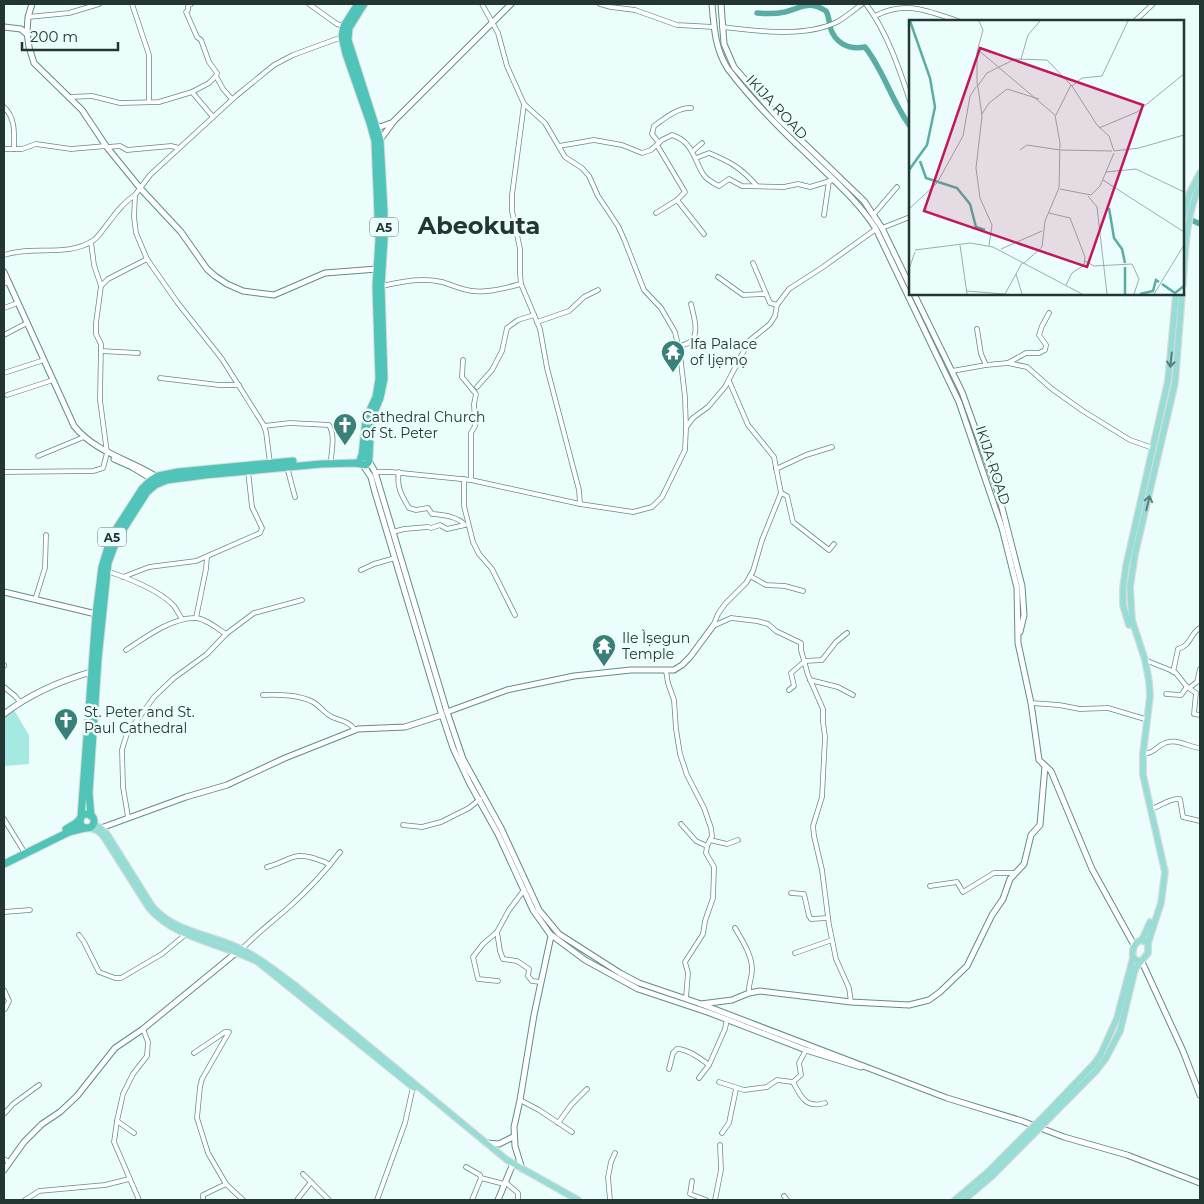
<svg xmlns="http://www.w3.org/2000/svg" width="1204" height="1204" font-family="Montserrat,sans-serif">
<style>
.green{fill:#a6e9e2}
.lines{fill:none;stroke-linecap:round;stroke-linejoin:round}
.river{stroke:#5aada4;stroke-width:5.5}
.street-casing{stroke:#618d88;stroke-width:5.5}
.secondary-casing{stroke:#618d88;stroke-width:7}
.primary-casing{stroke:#d8dbda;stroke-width:8}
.highway-casing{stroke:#d8dbda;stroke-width:9}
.street{stroke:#fff;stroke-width:4}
.secondary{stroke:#fff;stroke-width:5}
.primary{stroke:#97dcd5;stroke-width:5.5}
.highway{stroke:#51c4b9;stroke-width:7}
.primary-bridge-casing{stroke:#d8dbda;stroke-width:8;stroke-linecap:butt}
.primary-bridge{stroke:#97dcd5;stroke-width:5.5}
.oneway{stroke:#58817c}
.labels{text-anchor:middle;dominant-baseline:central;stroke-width:5;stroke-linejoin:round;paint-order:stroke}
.shield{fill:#ebfefb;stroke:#607270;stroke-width:1}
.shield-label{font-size:12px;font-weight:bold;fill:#243634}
.street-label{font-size:14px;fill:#243634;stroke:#ebfefb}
.poi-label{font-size:14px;fill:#243634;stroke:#ebfefb;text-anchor:start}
.town-label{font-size:24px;font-weight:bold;fill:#243634;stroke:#ebfefb}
.inset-river{fill:none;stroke:#5aada4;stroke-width:2.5}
.inset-road{fill:none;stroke:#9baeab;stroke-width:1}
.view{fill:#c2185b;fill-opacity:0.15;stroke:#c2185b;stroke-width:2.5}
.inset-edge{fill:none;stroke:#243634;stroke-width:2.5}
</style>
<rect width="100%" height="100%" fill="#ebfefb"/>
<polygon class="green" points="14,710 29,735 29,764 5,766 4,718"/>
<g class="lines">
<g class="river">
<path d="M757,13C767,14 776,14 785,12C803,7 809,0 826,11C829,16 829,21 830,27C835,43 848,50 865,47C884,71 892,102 910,126"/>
<polyline points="1183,216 1200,224"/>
</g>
<g class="street-casing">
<g id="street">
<polyline points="132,4 149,55 149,102"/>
<polyline points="191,4 188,6 188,10 186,12 197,37 201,40 209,62 217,73 216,76 223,89 232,99"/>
<polyline points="309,4 337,24 344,26"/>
<polyline points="600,4 611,7 635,10 677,25 714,27"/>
<path d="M866,4C887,32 899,68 910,101"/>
<path d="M875,16C905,0 928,11 958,21"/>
<polyline points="28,17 69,13 99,4"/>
<polyline points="1135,21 1153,4"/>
<path d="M722,27C757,31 804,38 837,22C846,17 854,10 862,4"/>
<polyline points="192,92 213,117"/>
<polyline points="70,97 92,96 120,103 159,102 192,92 209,83 216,76"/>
<polyline points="524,104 512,195 512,211 520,249 520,274 521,284 540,329 547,368 579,490 580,504"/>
<path d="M4,107C16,119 14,133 14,149"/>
<path d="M659,143L652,134L654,126C664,119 678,107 691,108"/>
<path d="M559,146L594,140L622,145L642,153L651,150L662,140L672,135C692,141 694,159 703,174C706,179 713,183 719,186L729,179L742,186L784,187L798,184L810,187L833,180"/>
<polyline points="108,147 120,146 127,150 171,146 179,148"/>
<polyline points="4,149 22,149 36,144 71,149 106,146"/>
<polyline points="693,151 702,143"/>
<path d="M696,158L709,153C731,162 741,168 757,186"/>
<polyline points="677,200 704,234"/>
<polyline points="656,213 677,200 685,192 657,145"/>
<polyline points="874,214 897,187"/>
<polyline points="824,215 829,181"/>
<polyline points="882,228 910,217"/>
<polyline points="91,242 94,265 101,286"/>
<path d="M4,255C33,245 67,258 94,240C100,235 104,228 109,222C117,211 124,202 135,195"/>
<polyline points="753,263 770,303 777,305"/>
<polyline points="718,277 743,295 766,294"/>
<polyline points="4,283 6,283"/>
<path d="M381,286C402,282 422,277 442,282C452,285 462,290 472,291C489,293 505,288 521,284"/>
<polyline points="4,308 15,304"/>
<polyline points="537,322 569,311 584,297 598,290"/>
<polyline points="977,329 981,354 986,365"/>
<polyline points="4,335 25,324"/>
<path d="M679,347C682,345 688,344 691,341C700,333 693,314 691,304"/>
<polyline points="101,351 138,353"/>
<polyline points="463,360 462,377 476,394 474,404 475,426 471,433 471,480"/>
<polyline points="1008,363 1026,353 1039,353 1045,350 1046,345 1039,335 1042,326 1049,313"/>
<polyline points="952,371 986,365 1008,363 1027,367 1052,389 1083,411 1130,440 1153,448"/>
<polyline points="4,373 41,361"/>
<polyline points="160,378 219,385 239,385"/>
<polyline points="477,387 492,370 502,351 507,328 518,320 534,315"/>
<polyline points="7,395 50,381"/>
<path d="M264,426L290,423L329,425C335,435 332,448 331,459"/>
<polyline points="687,426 693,418 708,407 725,387 749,341 770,324 775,316 777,305 789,289 823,267 876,229"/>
<polyline points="38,456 84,437"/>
<polyline points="270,463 266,432 263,424 222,359 177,302 147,259 136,233 134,217 135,195 150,175 236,96 274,65 293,55 342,37"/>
<polyline points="287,467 295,497"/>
<polyline points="776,469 806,455 832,447"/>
<polyline points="4,472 93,471 103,468 107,453 100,400 101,344 96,334 96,323 101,286 108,279 147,259"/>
<polyline points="375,472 391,472 471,480 580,504 633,512 652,507 662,497 685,450 686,428 685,397 680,354 675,332 661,308 644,290 624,239 618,226 598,196 589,176 582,168 565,157 545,123 524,104 507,66 498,33 482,4"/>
<path d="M399,472C396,487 402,496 409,508L416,510L428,508L432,514C443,515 457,516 465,525"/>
<polyline points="464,479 464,506 473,542 479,554 492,569 515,615"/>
<polyline points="781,493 787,496 793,522 829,550 834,544"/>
<polyline points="393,532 404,529 428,527 431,528 440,525 447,529 465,525"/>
<polyline points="361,570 374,564 395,558"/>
<path d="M107,571C126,577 161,591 174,606C177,610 179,615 182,619"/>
<polyline points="750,576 766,585 785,586 803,591"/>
<polyline points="123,577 149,567 196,561 260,533 262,528 252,507 248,471"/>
<polyline points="35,600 45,568 46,535"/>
<polyline points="196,618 206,569 207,557"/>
<polyline points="713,626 731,618 757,621 768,624 776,631 801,643 801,650 808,675 823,709 823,722 825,737 822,797 813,826 814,836 822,870 829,925 836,959 849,988 851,1002"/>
<polyline points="713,626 718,614 725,604 746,583 753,571 762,540 781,493 774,457 748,425 729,381"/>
<path d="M126,650C146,637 171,618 195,618C205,618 218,629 226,634"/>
<polyline points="1145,660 1175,672 1187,687 1196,693 1194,714 1200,715"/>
<polyline points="4,665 4,666"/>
<polyline points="666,671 668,683 674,700 676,729 680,754 687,775 704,808 711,828 712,836 707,846 706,853 714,867 713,898 705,921 703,934 685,962 688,973 686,998"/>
<path d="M1173,672L1178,649C1192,645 1190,633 1200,628"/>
<polyline points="810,680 838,687 853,695"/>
<polyline points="4,687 15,696 20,702"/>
<polyline points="1189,688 1197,682 1200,669"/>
<polyline points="789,690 794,686 791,673 805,661 822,660 836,642 847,633"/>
<polyline points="1166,694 1181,695 1187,687"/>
<path d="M263,695C276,694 301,695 313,702C320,706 324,713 332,717C341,721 349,721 355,730"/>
<polyline points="1031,703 1059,705 1080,709 1108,708 1145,719"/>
<path d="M1143,754C1156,753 1156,746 1165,743C1177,738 1188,747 1200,748"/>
<path d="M1151,809C1161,806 1169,798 1180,799L1183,817L1200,821"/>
<polyline points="128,817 123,787 122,750 124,743 127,734 154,697 174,678 207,654 226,634 254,613 302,600"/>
<polyline points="4,819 23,850"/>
<polyline points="681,824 696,841 707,846"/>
<polyline points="403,825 422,827 441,822 469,808 480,799"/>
<polyline points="710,840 727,844 738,840"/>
<path d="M267,867C290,861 293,850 319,860C323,861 326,862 330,865"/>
<polyline points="930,886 957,882 963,892 994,873 1013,873"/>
<polyline points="791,893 804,894 809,916 811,919 828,918"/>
<polyline points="4,912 30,910"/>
<path d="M735,928C742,940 752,955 752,969C752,978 748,985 749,993"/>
<polyline points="497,932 500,951 503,959 517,961 529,969 528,976 532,981 541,982"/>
<polyline points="79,935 84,942 99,972 115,978 121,978 162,954 186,934"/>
<path d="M242,949C256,934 272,922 288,908C307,891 325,872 340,852"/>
<polyline points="795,953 832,940"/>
<polyline points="498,981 478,979 473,957 483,944 497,932 509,910 524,890"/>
<polyline points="4,990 9,1001 5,1009"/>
<polyline points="194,1053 225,1032 229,1032 202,1079 200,1087 197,1118 208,1153 226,1184 243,1200"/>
<polyline points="709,1065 725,1029 727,1019"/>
<path d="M669,1069L673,1053L677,1049C688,1049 700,1058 709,1065L699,1078"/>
<polyline points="719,1082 744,1090 767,1087 777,1080 793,1082 801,1075 799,1063 806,1050"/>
<path d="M793,1082C801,1097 806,1109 825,1103"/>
<polyline points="520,1100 539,1110 572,1132"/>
<polyline points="4,1114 13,1104 39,1085"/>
<polyline points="117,1121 123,1094 133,1074 147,1056 148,1042 143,1029"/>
<polyline points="558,1123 571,1105 587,1089"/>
<polyline points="134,1133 117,1121 114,1142 139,1200"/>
<polyline points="722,1133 729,1123 736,1089"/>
<polyline points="4,1159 9,1162"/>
<polyline points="466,1167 480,1175 481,1178 504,1184"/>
<polyline points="303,1174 329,1200"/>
<polyline points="692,1181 690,1194 706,1200"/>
<polyline points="505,1182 518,1193 518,1200"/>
<polyline points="784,1196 787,1200"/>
<polyline points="25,1200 39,1191 105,1185 129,1179"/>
<polyline points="203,1200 203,1195 226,1184"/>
<polyline points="297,1200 311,1182"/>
<polyline points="377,1200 405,1123 413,1087"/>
<polyline points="472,1200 481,1178"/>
<polyline points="610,1200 608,1177 611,1162 615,1153"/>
<polyline points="715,1200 721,1170 720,1145"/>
</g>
</g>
<g class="secondary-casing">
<g id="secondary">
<polyline points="32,4 28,17 27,32 29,47 34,63 82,110 106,146 140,188 181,232 207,269 215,276 227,284 243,291 274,295 325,273 377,269"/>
<path d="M712,4C714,27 715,49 728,69C751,99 778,127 806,153C830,177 857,199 876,229L959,402L1002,528L1017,588L1018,643L1031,703L1039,760L1051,771L1092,869L1134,945"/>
<polyline points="721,4 724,44 734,67 779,119 864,201 882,228 910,286"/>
<polyline points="4,27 21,29 28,35"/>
<polyline points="376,125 380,127 391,123"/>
<polyline points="380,140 394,121 511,4"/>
<path d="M4,272L74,426C96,453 129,459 157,477"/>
<polyline points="914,294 962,392 998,492 1022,586 1024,615 1020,632"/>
<polyline points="114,459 132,467 152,479"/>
<polyline points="369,461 375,472 447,712 463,759 501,828 539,910 559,934 620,973 639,983 701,1004 947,1098 1022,1121 1064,1137 1127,1155 1200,1183"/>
<polyline points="363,465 371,477 374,489 440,709 453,748 470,784 498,834 533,910 550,934 585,960 638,989 710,1013 806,1050 861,1067"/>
<polyline points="4,592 96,614"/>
<polyline points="447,712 507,690 574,676 631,670 674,670 682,665 690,657 713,626"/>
<path d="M4,714C30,694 60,681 91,672"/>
<polyline points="101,828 186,797 227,785 285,758 358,729 405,727 442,715"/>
<polyline points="1142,962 1183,1051 1200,1095"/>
<polyline points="701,1004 732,1000 749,993 760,991 851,1002 909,1005 929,1000 940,992 967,966 992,915 1003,899 1010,879 1024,864 1031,835 1040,825 1045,766 1043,764"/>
<polyline points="486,1143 499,1144 513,1137"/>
<polyline points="522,1169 515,1146 514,1127 520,1100 534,1015 551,936"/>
<polyline points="4,1170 24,1142 42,1124 60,1112 77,1096 115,1048 143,1029 237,952"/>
<polyline points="498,1200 512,1166"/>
</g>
</g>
<g class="primary-casing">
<g id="primary">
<polyline points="1183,218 1189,194 1200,173"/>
<path d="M1183,284C1185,251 1186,214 1200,185"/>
<polyline points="1129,625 1123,605 1123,588 1126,566 1168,381 1176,294"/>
<path d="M93,824L101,828L107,834L152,906C175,933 211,934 241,949C262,959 278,973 296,986L507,1160L578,1200"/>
<path d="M90,828L98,831L104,837L149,908C175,939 223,944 258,962L414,1088"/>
<polyline points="1142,940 1150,922"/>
<polyline points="1148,943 1161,903 1165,872 1143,775 1143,754 1150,696 1149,681 1145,660 1132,620 1130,587 1135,554 1175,383 1182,294"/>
<polyline points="1101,1054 1117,1018 1133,958"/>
<path d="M1106,1058L1120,1031L1135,969L1148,953V943L1141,940C1133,943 1132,951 1133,958L1140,962"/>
<polyline points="955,1200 988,1172"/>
<polyline points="964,1200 992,1176"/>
</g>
</g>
<g class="highway-casing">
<g id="highway">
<polyline points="358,4 344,26 342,37 346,54 370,123 375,141 379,240 376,286 379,379 376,397 366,419 362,456"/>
<polyline points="364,4 349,28 348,40 380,140 384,211 384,240 381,286 384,379 380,398 371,420 369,458"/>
<circle cx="87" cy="821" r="7"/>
<polyline points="91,816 89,793 98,659 108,563 117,539 147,492 155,485 167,480 205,475 321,464 356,463 366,465 369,461 367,456 361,457 360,461 362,464"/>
<polyline points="81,817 96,614 102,567 109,544 113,534 142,489 150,481 158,476 178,472 293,461"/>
<polyline points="66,829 76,823 80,819"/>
<polyline points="4,864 69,832 85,828"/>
</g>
</g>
<use href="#street" class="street"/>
<use href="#secondary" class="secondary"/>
<use href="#primary" class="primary"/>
<use href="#highway" class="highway"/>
<g class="primary-bridge-casing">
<g id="primary-bridge">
<polyline points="988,1172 1045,1115 1094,1064 1101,1054"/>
<polyline points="992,1176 1096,1071 1106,1058"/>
</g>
</g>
<use href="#primary-bridge" class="primary-bridge"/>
</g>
<defs><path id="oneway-shaft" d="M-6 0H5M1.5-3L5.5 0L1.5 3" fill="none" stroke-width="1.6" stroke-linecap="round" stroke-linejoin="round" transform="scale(1.25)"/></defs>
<g class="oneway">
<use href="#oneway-shaft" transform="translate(1171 360) rotate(96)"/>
<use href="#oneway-shaft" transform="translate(1148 503) rotate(-77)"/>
</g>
<defs>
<g id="temple-pin" transform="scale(1.25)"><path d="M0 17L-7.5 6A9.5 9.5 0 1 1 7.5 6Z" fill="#398079" stroke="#ebfefb"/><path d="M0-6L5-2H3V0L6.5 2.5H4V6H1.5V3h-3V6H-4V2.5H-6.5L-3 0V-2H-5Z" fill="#fff"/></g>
<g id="church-pin" transform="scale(1.25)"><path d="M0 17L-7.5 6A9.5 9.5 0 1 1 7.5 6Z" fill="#398079" stroke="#ebfefb"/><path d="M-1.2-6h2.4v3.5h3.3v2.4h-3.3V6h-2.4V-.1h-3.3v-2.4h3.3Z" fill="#fff"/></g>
</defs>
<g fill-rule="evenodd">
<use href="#temple-pin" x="673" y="352"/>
<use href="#church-pin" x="345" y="425"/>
<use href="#temple-pin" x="604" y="646"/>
<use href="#church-pin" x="66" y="720"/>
</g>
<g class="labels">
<g class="shield">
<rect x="370" y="217.5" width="28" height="19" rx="4"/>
<rect x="98" y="527.5" width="28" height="19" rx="4"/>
</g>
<g class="shield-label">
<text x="384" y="227">A5</text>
<text x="112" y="537">A5</text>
</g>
<g class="street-label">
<text transform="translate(777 107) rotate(47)">IKIJA ROAD</text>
<text transform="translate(993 465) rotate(72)">IKIJA ROAD</text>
</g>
<g class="poi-label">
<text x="690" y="344">Ifa Palace<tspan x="690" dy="16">of Ijẹmọ</tspan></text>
<text x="362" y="417">Cathedral Church<tspan x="362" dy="16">of St. Peter</tspan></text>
<text x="622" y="638">Ile Ìṣegun<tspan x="622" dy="16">Temple</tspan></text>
<text x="84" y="712">St. Peter and St.<tspan x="84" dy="16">Paul Cathedral</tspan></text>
</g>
<g class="town-label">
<text x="479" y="225">Abeokuta</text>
</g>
</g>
<g transform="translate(909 20)">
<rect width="275" height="275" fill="#ebfefb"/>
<path class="inset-river" d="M11,141L17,158L48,168L61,184L67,207L76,210M0,150L18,125L26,87L21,58L1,1M200,188L205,218L213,229L216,243M216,247V274M253,264L266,273L275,266M231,274L244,271L247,260L250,262"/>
<path class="inset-road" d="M68,29L146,95L151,123L150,168M112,39L119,15L131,1M68,64V32L74,10L70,1M69,64L68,67L78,53L106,39L138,40L163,66L188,105L200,116L205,131M163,66L173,58L193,56L219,1M69,67L73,96L67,148L71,178L83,205L80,226M73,94L80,83L98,69L130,79M147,95L162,65M190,108L228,92L275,54M111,130L118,125L151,130M152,130L203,131M205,131L230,128L275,115M197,152L227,149L275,172M194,160L275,212M151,169L182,175L191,166L205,133M179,176L188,187L198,274M0,189L28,163L54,116L61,76L67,67M140,193L161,198L176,237L175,245L163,253L157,265M51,225L58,274M92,229L133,211M6,230L61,223L84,227L173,274M176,241L185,246L223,244L230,259L225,274M114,244L133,227L136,201L150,168M0,249L6,232M107,254L113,274M57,271L96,274M96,274L113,243M245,274L275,225"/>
<path class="view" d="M71,28L234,85L178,247L15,191Z"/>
<rect width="275" height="275" class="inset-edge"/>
</g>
<rect width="1204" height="1204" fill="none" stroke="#243634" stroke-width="10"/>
<path d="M22 42v8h96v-8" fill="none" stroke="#243634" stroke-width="2.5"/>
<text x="30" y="42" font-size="15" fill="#243634" stroke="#ebfefb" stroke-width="4" paint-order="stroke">200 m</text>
</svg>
